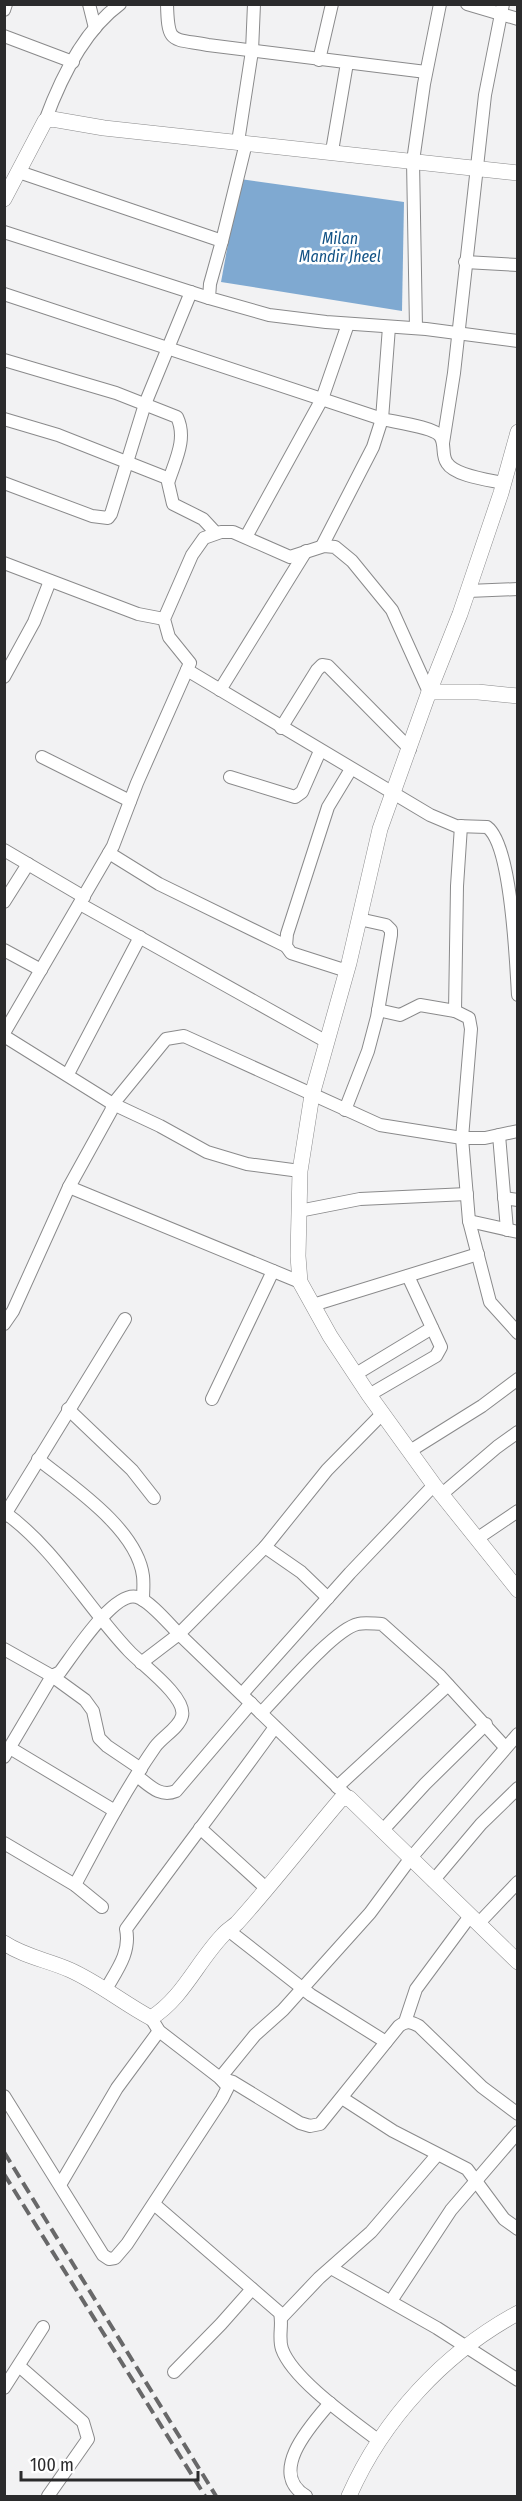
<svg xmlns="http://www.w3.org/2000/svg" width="522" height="2501" font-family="'Fira Sans Condensed',sans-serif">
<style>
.water{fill:#7fa9d1}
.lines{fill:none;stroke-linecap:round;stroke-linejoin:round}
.minor-casing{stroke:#8a8a8b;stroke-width:14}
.tertiary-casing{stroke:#8a8a8b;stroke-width:16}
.minor{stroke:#fff;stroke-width:12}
.tertiary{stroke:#fff;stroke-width:15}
.rail{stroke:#686869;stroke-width:4;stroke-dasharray:12 6;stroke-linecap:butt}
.labels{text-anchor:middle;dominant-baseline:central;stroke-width:5;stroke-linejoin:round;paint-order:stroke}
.water-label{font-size:16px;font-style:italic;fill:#125285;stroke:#fff}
</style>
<rect width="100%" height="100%" fill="#f2f2f3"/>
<polygon class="water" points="240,179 404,202 402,311 221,282"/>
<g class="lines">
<g class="minor-casing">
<g id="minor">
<polyline points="89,4 95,28"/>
<path d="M167,4C168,45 171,38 208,45L426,72"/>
<polyline points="467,4 518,19"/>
<polyline points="4,10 6,4"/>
<polyline points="4,36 73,62"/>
<polyline points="319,60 332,4"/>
<path d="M45,121C60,80 83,31 120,4"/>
<polyline points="238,142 252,51 254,4"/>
<polyline points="332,151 347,63"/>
<polyline points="19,172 222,241 210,284 209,298 269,315 326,322 426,329 518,341"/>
<polyline points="4,232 209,298"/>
<polyline points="222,241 246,143"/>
<polyline points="465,262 518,265"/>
<path d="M4,294L382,419C394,422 434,427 440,436C446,444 441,455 447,463C455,476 489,480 503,483"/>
<polyline points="416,328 413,161 424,84 440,4"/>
<path d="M4,360L116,393L177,417C187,438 176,459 169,480"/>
<polyline points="4,419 58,435 167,478 173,504 203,519 216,533"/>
<polyline points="443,443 454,373 485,95 503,4"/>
<polyline points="4,483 92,516 108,518 111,514 145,404 191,292"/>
<polyline points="246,537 322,399 348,324"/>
<polyline points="322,546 373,447 382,419 389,327"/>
<polyline points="4,563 138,614 164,619"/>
<polyline points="468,591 518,589"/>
<path d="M187,670L430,815L456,826L487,827C512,845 516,963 518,995"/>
<polyline points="4,677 34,622 50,581"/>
<polyline points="220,690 306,551"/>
<polyline points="281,728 317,670 322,665 328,666 410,749"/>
<polyline points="42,757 130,801"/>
<polyline points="230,777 295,797 302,792 320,751"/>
<polyline points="4,850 84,897"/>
<polyline points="109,853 159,884 286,946"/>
<polyline points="4,902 28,864"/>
<polyline points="80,904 327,1042"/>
<polyline points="4,950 41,970"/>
<polyline points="347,971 291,953 286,946 287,934 328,807 351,769"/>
<polyline points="378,1010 400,1015 420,1005 455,1011 469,1018 471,1029 462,1138 469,1221 490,1302 518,1333"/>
<polyline points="455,1011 457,886 461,826"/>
<polyline points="4,1033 113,846 137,783 190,663 169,637 164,619 192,555 204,538 221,532 233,532 290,557 324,546 335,547 352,561 392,610 429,692"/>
<polyline points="4,1036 113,1104 111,1111 69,1187 13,1311 4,1324"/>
<polyline points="68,1074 140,937"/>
<polyline points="345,1110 368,1051 377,1017 391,935 391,930 386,925 359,919"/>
<polyline points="499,1135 507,1230"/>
<polyline points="300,1171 247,1164 207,1152 160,1126 113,1104 166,1039 184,1036 380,1125 462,1138 485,1138 518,1131"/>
<polyline points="69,1187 300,1282"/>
<polyline points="504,1198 518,1200"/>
<polyline points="299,1211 360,1199 467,1194"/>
<polyline points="469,1221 518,1232"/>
<polyline points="313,1305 478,1254"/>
<polyline points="356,1374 432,1328"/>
<polyline points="369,1395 436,1356 441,1347 408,1276"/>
<polyline points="212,1399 273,1271"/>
<polyline points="68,1409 132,1470 154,1498"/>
<polyline points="410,1451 482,1406 518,1379"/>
<path d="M38,1459C73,1487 137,1529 143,1576C144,1584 143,1592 143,1600"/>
<polyline points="442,1494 497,1447 518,1432"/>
<path d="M4,1512C55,1548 87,1607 129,1651C141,1664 187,1697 182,1716C179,1728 162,1737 155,1747C125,1790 100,1838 75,1885"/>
<polyline points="4,1516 125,1319"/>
<polyline points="478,1538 518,1511"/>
<polyline points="265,1547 301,1572 328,1598"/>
<path d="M4,1649L52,1676L60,1672C73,1655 114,1590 137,1597C150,1601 169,1624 179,1634L265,1547L327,1470L382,1414"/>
<polyline points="141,1663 179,1634 349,1798"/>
<polyline points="242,1694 350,1573 434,1485"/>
<path d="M261,1713C280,1694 334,1629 358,1624C365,1622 375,1624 382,1624L440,1676L505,1747"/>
<path d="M518,1734L410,1859L370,1913L283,2010L255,2035L220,2078L233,2082L300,2123L310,2126L320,2124L399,2026C407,2020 411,2022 419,2026L482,2087L518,2114"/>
<polyline points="10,1748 115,1811"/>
<polyline points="4,1757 52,1676 85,1700 93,1711 99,1738 107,1746 141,1769"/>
<path d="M137,1776C149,1785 160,1798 176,1791L251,1703"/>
<polyline points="337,1787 448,1685"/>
<polyline points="200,1828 267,1889"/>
<polyline points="382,1831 425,1784 486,1724"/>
<polyline points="4,1843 75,1885 102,1907"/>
<polyline points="433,1881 481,1824 518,1788"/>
<polyline points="478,1924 518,1882"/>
<polyline points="228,1930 311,1995 386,2042"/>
<path d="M106,1989C117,1970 131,1952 126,1929C175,1861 226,1795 275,1727"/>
<polyline points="405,2022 416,1989 470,1916"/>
<polyline points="4,2096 103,2255 109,2259 115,2258 127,2244 222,2099 228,2087 220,2078 159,2031 151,2018"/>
<polyline points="342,2098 393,2131 467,2169 504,2219 518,2229"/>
<polyline points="60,2185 117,2088 159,2031"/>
<path d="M154,2204L280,2313C283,2325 278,2337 282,2349C293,2380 353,2421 379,2441"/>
<polyline points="331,2268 437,2328 518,2380"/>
<polyline points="391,2301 451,2210 518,2132"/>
<polyline points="281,2318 319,2278 371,2232 437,2155"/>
<polyline points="19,2366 83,2422 88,2439 48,2496"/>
<polyline points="174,2372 221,2324 252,2289"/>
<polyline points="4,2388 43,2327"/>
<path d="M306,2496C267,2473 311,2425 330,2403"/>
</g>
</g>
<g class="tertiary-casing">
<g id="tertiary">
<polyline points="4,199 45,121 52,119 104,128 518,173"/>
<polyline points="518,432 501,493 460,614 429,692 380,829 349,963 312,1095 300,1171 298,1256 300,1282 330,1336 369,1395 434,1485 518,1590"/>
<polyline points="429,692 478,692 518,696"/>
<path d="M4,1943C25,1957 48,1960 70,1970C99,1983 123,2003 151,2018C183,1998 197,1962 223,1935C227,1930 233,1927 237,1923C273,1883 306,1840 341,1799L349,1798L518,1962"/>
<path d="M349,2496C383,2419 444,2353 518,2313"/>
</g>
</g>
<use href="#minor" class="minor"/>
<use href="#tertiary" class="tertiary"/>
<g class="rail">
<polyline points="4,2152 216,2496"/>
<polyline points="4,2174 205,2496"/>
</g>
</g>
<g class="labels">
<g class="water-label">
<text x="340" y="238">Milan<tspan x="340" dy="18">Mandir Jheel</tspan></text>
</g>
</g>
<rect width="522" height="2501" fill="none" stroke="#2b2b2c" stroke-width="12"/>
<path d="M21 2471v9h177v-9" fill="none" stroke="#2b2b2c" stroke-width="3"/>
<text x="30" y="2471" font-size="18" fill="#2b2b2c" stroke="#ffffff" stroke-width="4.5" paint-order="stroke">100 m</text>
</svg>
